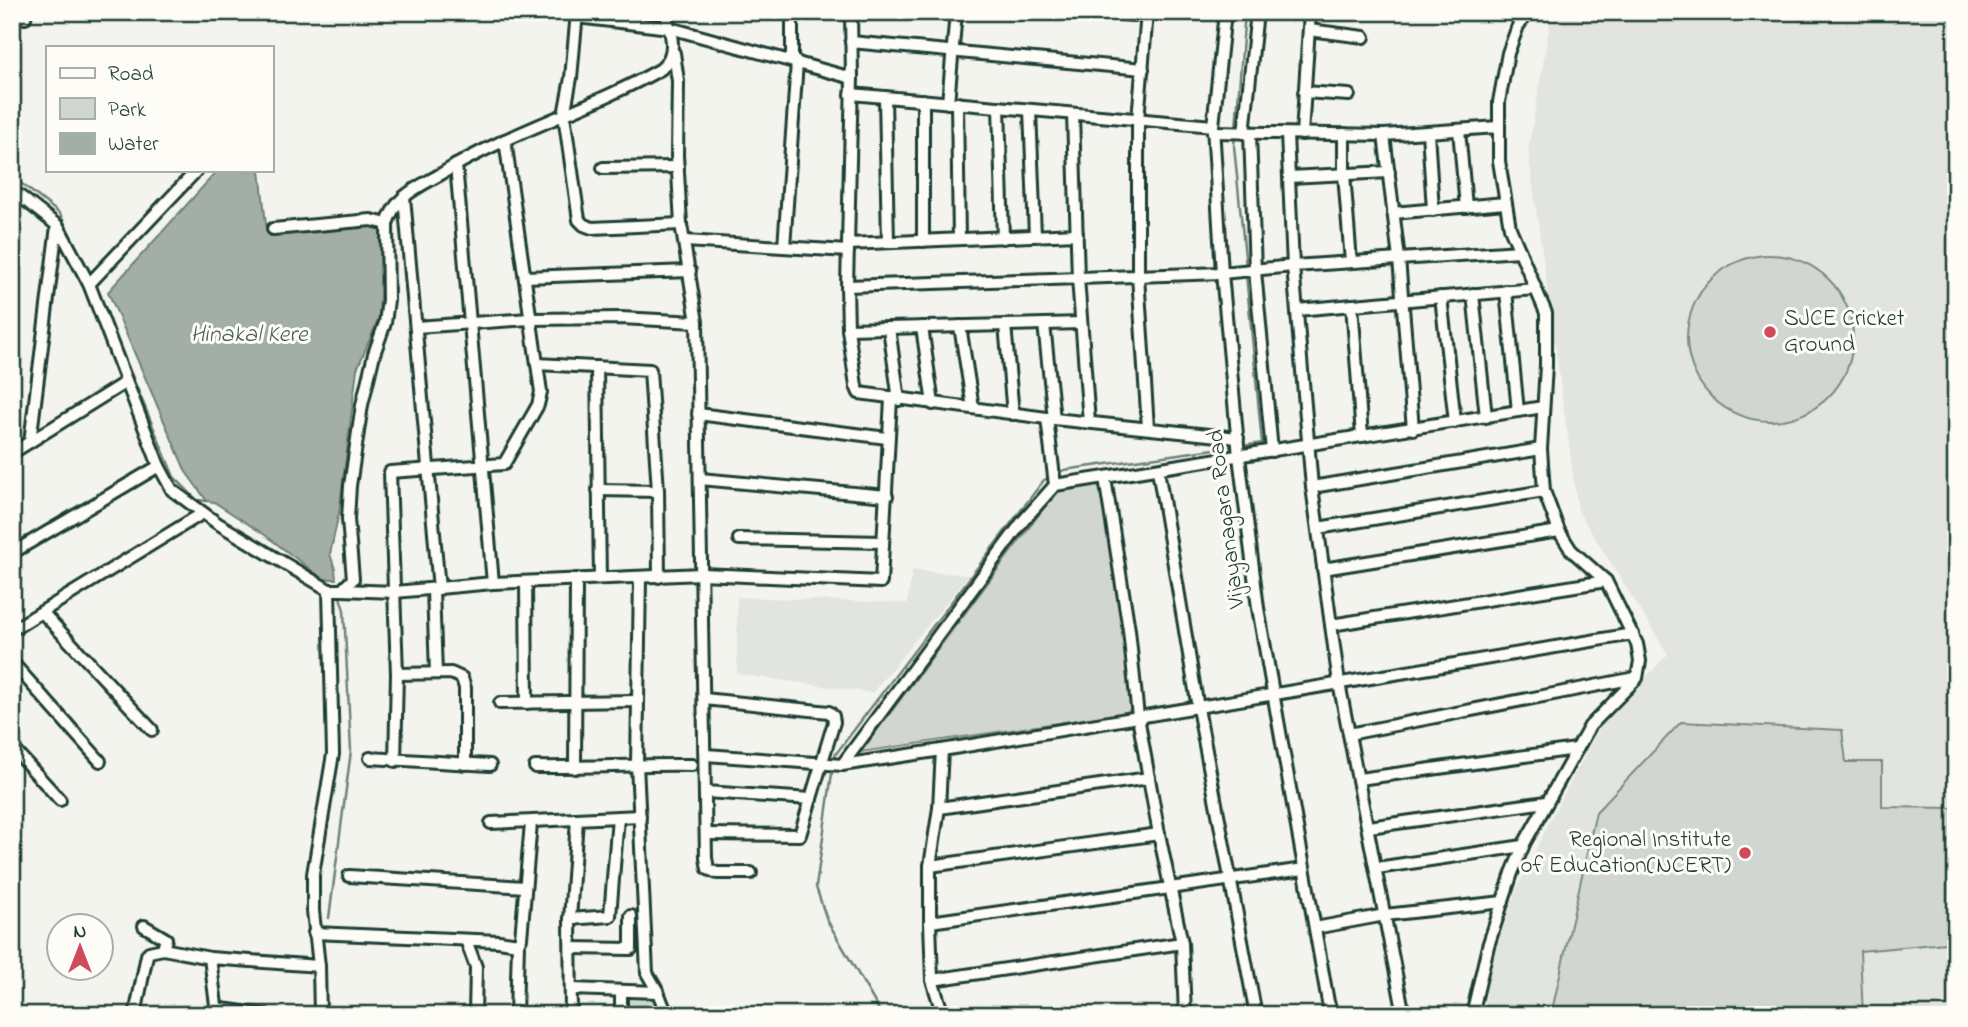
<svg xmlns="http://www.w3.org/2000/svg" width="1968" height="1027" font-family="'Indie Flower',sans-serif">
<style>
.built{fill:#e2e5df}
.green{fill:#d1d6d1;stroke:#788a82;stroke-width:2}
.water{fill:#a3aea7;stroke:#6e8179;stroke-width:2}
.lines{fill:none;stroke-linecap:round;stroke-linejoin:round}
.stream{stroke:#6e8179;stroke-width:2.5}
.minor-casing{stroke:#1f3d34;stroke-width:16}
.minor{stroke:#fdfcf7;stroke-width:10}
.poi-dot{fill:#d1495b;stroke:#fdfcf7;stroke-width:2.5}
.labels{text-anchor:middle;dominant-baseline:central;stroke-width:6;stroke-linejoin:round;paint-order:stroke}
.poi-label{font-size:23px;fill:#1f3d34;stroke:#fdfcf7;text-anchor:start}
.street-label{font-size:23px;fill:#1f3d34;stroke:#fdfcf7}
.water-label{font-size:24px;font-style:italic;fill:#475f56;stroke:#fdfcf7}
</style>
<rect width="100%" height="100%" fill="#f4f4ef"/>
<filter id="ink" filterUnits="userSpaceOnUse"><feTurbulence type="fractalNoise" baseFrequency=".0143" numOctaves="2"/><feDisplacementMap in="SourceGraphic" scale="14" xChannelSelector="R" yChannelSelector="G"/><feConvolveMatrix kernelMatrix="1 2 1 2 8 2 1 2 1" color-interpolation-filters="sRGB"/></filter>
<g filter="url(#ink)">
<g class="built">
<polygon points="1571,12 1956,12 1956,1015 1483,1015 1489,968 1517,888 1551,818 1601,725 1668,654 1578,511 1528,151 1550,23"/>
<polygon points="912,570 969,575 872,693 737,674 737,597 907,603"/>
</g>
<g class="green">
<circle cx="1770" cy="338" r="83"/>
<polygon points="1103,482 1133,712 861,752 1058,489"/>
<polygon points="1681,722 1842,730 1846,762 1882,762 1882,807 1956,808 1956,942 1860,951 1863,1015 1551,1015 1596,812"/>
<polygon points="623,995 657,996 665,1015 623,1015"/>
</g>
<polygon class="water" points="218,170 260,170 266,224 383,220 379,318 357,369 339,513 330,554 335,569 336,579 323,579 265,535 214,502 207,501 186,472 108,292"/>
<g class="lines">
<g class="stream">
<polyline points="1236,128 1245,12"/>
<polyline points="1235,134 1234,146 1246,267"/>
<polyline points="12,176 60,214 91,277"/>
<polyline points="103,306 174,477 197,500 207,501"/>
<polyline points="1243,446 1262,443 1246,274"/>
<polyline points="1056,474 1064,470 1236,446"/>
<polyline points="834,760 835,755 1044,480 1050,477"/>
<polyline points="833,766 816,887 827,920 882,1015"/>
<polyline points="329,918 351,751 344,610 340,597"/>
</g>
<g class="minor-casing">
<g id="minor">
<polyline points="577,12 571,78 564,115 579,220 584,225 592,228 681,224"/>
<polyline points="792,12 792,61"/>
<polyline points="851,12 852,78 847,286 848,329 856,386 859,393 1054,419 1238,438"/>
<polyline points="1098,12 1147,16"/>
<polyline points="1147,12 1138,120 1138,276 1148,428"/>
<polyline points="1225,12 1213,126 1222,273 1239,456 1258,608 1328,1002 1333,1015"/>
<polyline points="577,17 670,28 852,78"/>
<polyline points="25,18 26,12"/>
<polyline points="1309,30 1364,37"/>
<polyline points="851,42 1143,69"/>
<polyline points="674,53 678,81 677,155 681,224 697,322 706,858 708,869 717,873 751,873"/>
<polyline points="1304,92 1349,95"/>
<polyline points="851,94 1213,126"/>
<polyline points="885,97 888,242"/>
<polyline points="923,100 923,241"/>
<polyline points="948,103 956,12"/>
<polyline points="957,103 959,239"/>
<polyline points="999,107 1003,238"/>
<polyline points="1030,110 1035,236"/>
<polyline points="1073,114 1078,278 1089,422"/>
<polyline points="1459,130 1466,207"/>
<polyline points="1213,132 1384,135 1498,127"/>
<polyline points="1428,132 1433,210"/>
<polyline points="1244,133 1257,12"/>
<polyline points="1250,133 1255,271 1272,451"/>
<polyline points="1287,134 1293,266 1312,487 1339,683 1404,1015"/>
<polyline points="1302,134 1310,12"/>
<polyline points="1344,134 1344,174 1351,262"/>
<polyline points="1384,135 1399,259 1413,429"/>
<polyline points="456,165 493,583"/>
<polyline points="603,168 678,167"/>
<polyline points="1289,177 1389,172"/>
<polyline points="12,190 58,226 89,284 159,466 12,553"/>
<polyline points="404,197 439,589"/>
<polyline points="1393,213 1505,203"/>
<polyline points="273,229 371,220 387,224"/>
<polyline points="685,241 848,251"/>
<polyline points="848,244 1077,234"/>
<polyline points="784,247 797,62"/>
<polyline points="525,277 690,271"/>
<polyline points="89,284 197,170"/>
<polyline points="847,286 1222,273 1293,266 1520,251"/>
<polyline points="1506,291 1518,411"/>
<polyline points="1473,294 1486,417"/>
<polyline points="1441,297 1455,422"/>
<polyline points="1352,305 1362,436"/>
<polyline points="1297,310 1535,289"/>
<polyline points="1044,324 1054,419"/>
<polyline points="1005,325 1013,414"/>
<polyline points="960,326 973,408"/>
<polyline points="416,327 530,319 621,318 697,322"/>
<polyline points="922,327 933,404"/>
<polyline points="889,328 899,400"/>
<polyline points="848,329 1081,323"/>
<polyline points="537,364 650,370 658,491 659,577"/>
<polyline points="597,367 600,578"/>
<polyline points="698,414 887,438"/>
<polyline points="1047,418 1055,485"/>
<polyline points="30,442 57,226"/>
<polyline points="12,453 126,382"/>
<polyline points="159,466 172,490 217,523 329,590"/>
<polyline points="1158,470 1198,708 1256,1015"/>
<polyline points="1105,478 1129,630 1138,717 1159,834 1182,943 1185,1015"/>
<polyline points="700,479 887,496"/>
<polyline points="1312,487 1541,449"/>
<polyline points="598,490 658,491"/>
<polyline points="1318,528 1544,491"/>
<polyline points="739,539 883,542"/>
<polyline points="1323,569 1559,531"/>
<polyline points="640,578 637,764 647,973 658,992"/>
<polyline points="526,582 527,703"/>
<polyline points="342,590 395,592 493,583 702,574 881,582 891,399"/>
<polyline points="433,590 436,673"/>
<polyline points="42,612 152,730"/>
<polyline points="1331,625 1606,581"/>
<polyline points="12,630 203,513"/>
<polyline points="12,662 100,761"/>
<polyline points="397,674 451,673 462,678 465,688 465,764"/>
<polyline points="704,699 829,712 833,716 834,722 800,835 707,834"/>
<polyline points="500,703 638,701"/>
<polyline points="1349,734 1635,678"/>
<polyline points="12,747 60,800"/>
<polyline points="706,755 842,765 942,750"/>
<polyline points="370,758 490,765"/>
<polyline points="395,761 397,674 390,472 504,464 538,405 541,392 505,140"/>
<polyline points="842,765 1023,521 1055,485 1543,407"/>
<path d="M535,767C587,768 639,764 692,765"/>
<polyline points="575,768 576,579"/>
<polyline points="1359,779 1576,749"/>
<polyline points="706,792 811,799"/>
<polyline points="939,808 1149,778"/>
<polyline points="491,823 640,816"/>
<polyline points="1369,827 1546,802"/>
<polyline points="930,866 1159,834"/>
<polyline points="1377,868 1523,846"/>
<polyline points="349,876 525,887"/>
<polyline points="570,919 610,916 618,817"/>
<polyline points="930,922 1304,869"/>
<polyline points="144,926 166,939 163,949 210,958 319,966"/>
<polyline points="1315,928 1385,915 1503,902"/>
<polyline points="314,933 499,941 518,944 516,1015"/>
<polyline points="466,940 476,967 475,1015"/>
<polyline points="518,944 521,938 531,823"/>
<polyline points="571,948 631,949 631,916"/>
<polyline points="210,958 216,1005 214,1015"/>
<polyline points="932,980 1182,943"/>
<polyline points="571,989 658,992 667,1015"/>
<polyline points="215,1008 266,1015"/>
<polyline points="135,1015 147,955 149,952 163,949"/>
<path d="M320,1015L319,966L313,911V874L333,754L329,590H342L353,579L348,519L350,486L362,405L374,354L385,323L388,300L387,224C390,214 396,204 404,197C414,188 429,181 441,174C510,131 590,109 661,69C679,53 671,33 665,12"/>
<polyline points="571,1015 570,919 577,820"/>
<polyline points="621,1015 621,991"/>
<polyline points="943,1015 932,980 930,922 930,866 939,808 942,750 1633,634"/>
<polyline points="1472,1015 1488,946 1512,873 1525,842 1590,726 1637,678 1640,661 1637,644 1606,581 1571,550 1559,531 1544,491 1541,449 1546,365 1546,313 1510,228 1499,161 1499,102 1508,53 1518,26 1528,12"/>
</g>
</g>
<use href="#minor" class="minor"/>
</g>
</g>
<g class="poi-dot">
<circle cx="1770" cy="332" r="7"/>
<circle cx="1745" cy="853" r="7"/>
</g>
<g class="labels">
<g class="poi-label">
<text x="1784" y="319">SJCE Cricket<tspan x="1784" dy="26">Ground</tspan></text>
<text x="1731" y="840" text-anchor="end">Regional Institute<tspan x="1731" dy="26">of Education(NCERT)</tspan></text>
</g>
<g class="street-label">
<text transform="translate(1227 519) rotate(-97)">Vijayanagara Road</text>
</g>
<g class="water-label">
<text x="249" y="335">Hinakal Kere</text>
</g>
</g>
<rect width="1968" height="1027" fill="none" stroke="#fdfcf7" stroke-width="42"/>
<rect x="21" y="21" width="1926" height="985" fill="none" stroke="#1f3d34" stroke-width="2.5" filter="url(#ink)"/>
<rect x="46" y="46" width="228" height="126" fill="#fdfcf7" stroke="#a4b0a9" stroke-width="2"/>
<rect x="60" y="68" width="35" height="10" fill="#fdfcf7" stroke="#a4b0a9" stroke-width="2"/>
<text x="108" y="80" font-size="21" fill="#1f3d34">Road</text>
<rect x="60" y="98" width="35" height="21" fill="#d1d6d1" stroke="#a4b0a9" stroke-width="2"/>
<text x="108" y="116" font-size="21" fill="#1f3d34">Park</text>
<rect x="60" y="133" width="35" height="21" fill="#a3aea7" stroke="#a4b0a9" stroke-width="2"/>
<text x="108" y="150" font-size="21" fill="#1f3d34">Water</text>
<g transform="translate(80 947)"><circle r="33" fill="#fdfcf7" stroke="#a4b0a9" stroke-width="2"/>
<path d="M0-5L12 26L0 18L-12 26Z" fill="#d1495b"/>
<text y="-10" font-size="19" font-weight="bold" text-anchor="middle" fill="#1f3d34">N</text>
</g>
</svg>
